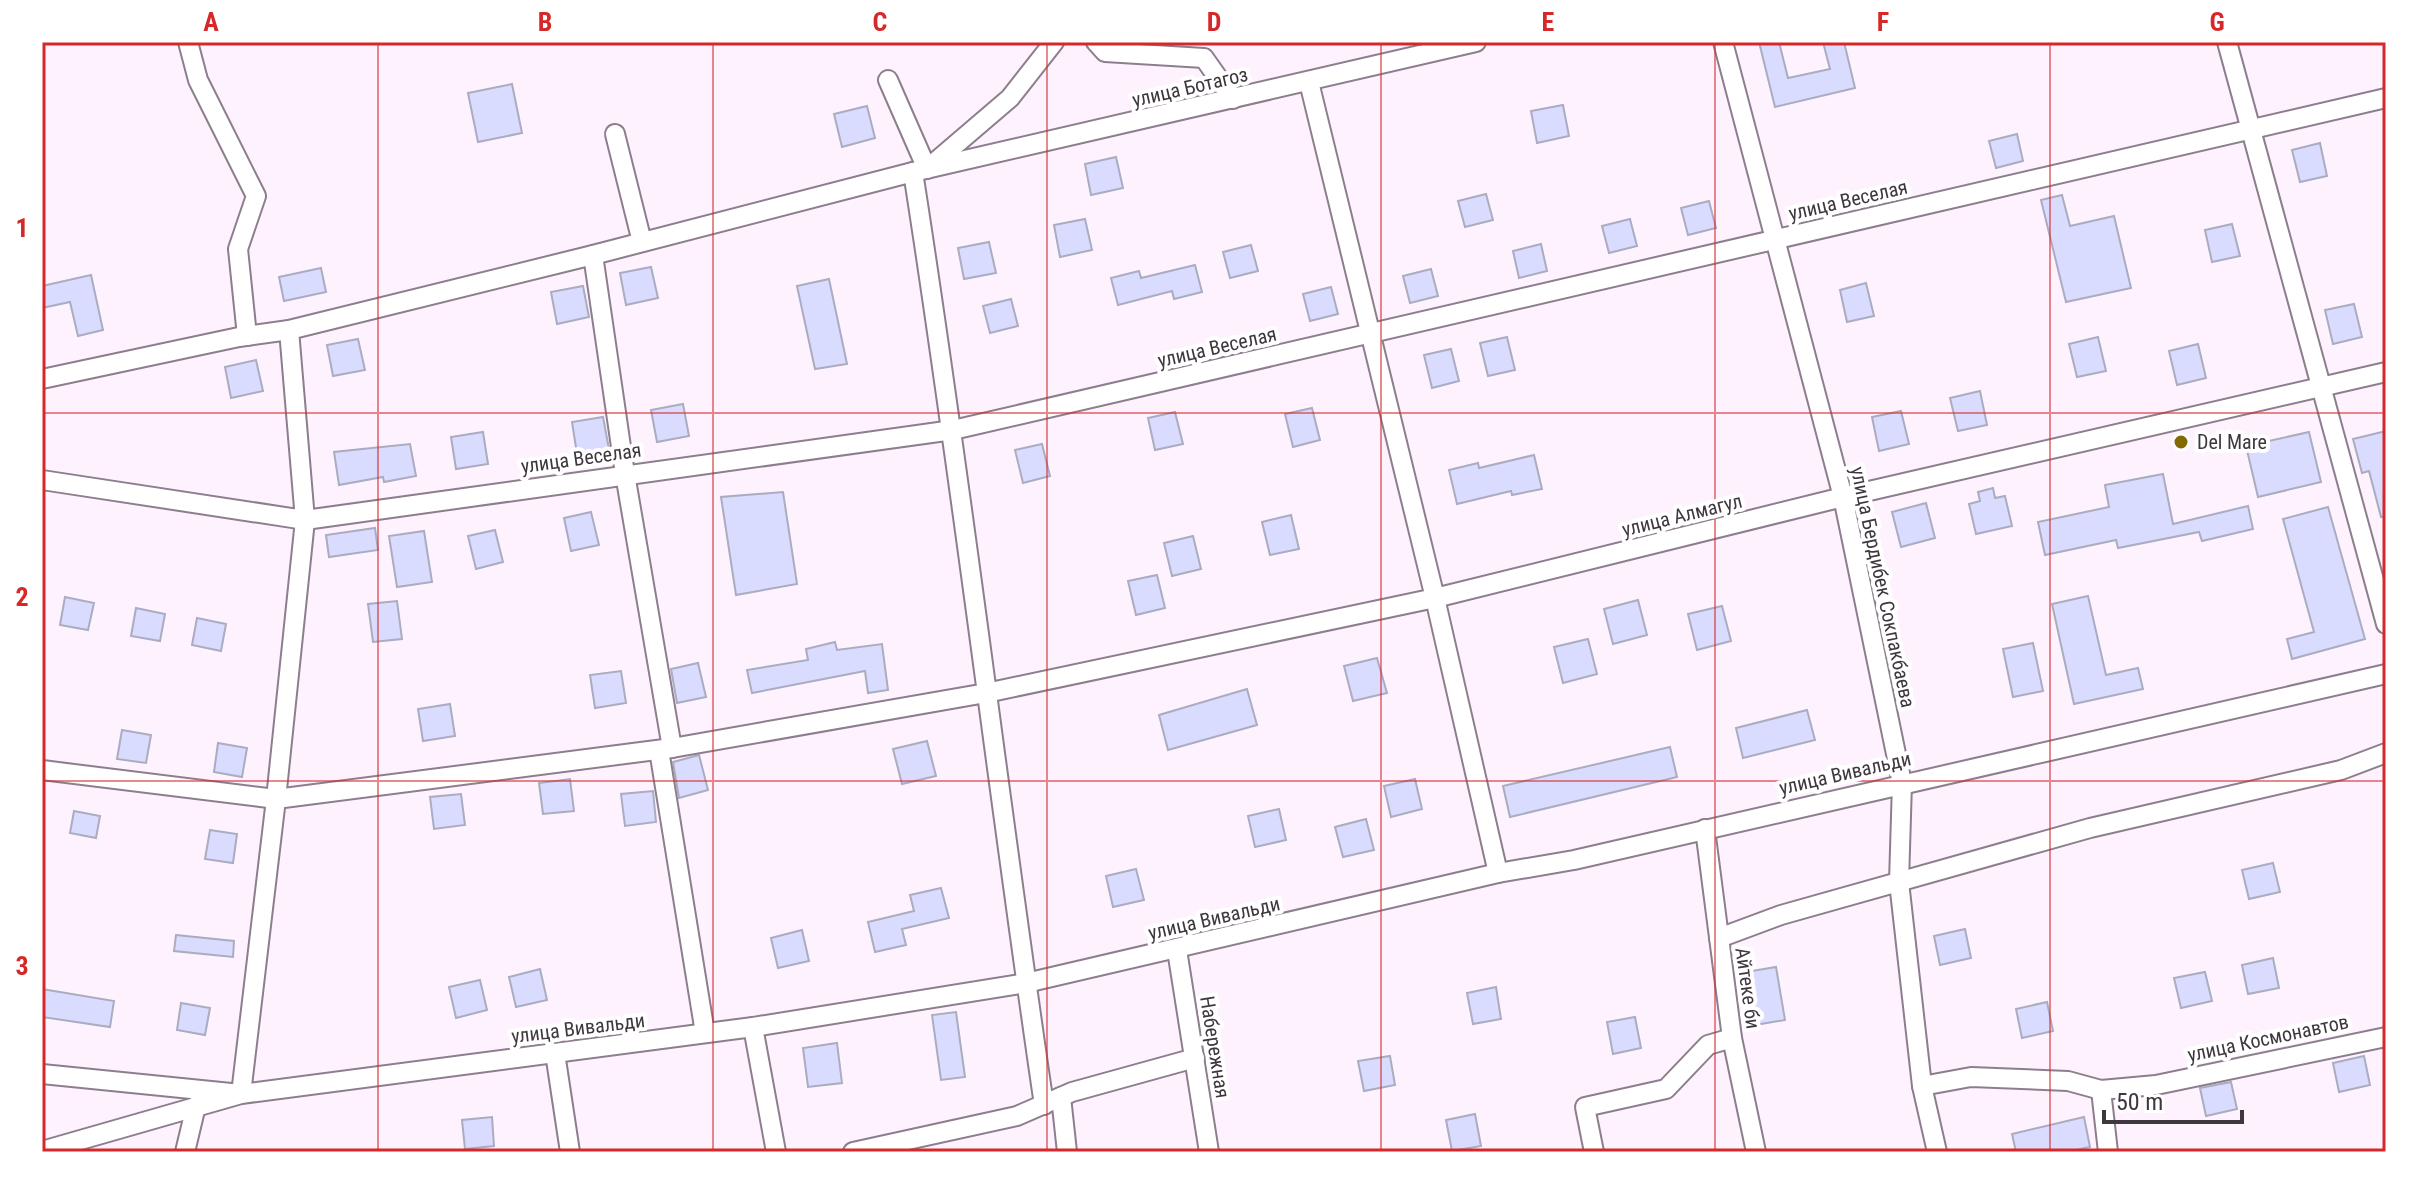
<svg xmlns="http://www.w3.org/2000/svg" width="2428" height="1194" font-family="'Roboto Condensed',sans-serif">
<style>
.building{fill:#d9dcfe;stroke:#aaacc0;stroke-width:2}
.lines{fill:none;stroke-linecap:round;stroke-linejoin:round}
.minor-casing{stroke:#8d7e8d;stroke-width:22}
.minor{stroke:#fff;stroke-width:18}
.grid{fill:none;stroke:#d62828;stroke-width:2;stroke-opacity:0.55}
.poi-dot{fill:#836902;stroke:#fff;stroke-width:3}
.labels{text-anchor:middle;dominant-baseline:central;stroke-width:8;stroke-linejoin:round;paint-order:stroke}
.street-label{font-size:20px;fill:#3e373e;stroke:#fff}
.poi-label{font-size:20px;fill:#3e373e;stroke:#fff;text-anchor:start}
.neatline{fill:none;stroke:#d62828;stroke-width:3}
.grid-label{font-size:26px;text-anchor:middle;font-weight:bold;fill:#d62828}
</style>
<rect width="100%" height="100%" fill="#fff2ff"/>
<g class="building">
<polygon points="1759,42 1779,42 1788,78 1830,69 1823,42 1844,42 1855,88 1775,107"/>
<polygon points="512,84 522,133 478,142 468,93"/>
<polygon points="1563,105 1569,136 1537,143 1531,111"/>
<polygon points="867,106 875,138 842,147 834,114"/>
<polygon points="2017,134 2023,161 1996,168 1989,141"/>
<polygon points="2320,143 2327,176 2300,182 2292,150"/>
<polygon points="1116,157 1123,188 1091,195 1085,164"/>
<polygon points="1486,194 1493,220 1465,227 1458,201"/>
<polygon points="2062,195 2070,226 2114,216 2131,288 2066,302 2041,200"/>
<polygon points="1709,201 1716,228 1688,235 1681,208"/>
<polygon points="1085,219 1092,250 1060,257 1054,225"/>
<polygon points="1630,219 1637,246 1609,253 1602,226"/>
<polygon points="2232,224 2240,256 2212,262 2205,230"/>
<polygon points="989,242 996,273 964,279 958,248"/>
<polygon points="1541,244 1547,271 1519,278 1513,251"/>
<polygon points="1251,245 1258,271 1230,278 1223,252"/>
<polygon points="1195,265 1202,292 1174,299 1172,291 1118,305 1111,278 1139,271 1141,278"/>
<polygon points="651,267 658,298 626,305 620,273"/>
<polygon points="321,268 326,292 284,301 279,277"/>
<polygon points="1431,269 1438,296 1410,303 1403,276"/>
<polygon points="91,275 103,330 78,336 70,302 42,308 42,286"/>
<polygon points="829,279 847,364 815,369 797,286"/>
<polygon points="1866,283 1874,316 1847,322 1840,290"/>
<polygon points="583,286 589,317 557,324 551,292"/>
<polygon points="1331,287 1338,314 1310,321 1303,294"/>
<polygon points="1011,299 1018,326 990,333 983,306"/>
<polygon points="2354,304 2362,337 2333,344 2325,310"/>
<polygon points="1507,337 1515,370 1488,376 1480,343"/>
<polygon points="2098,337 2106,371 2077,377 2069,344"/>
<polygon points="358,339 365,370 333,376 327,345"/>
<polygon points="2198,344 2206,378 2177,385 2169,351"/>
<polygon points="1451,349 1459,381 1432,388 1424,355"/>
<polygon points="256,360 263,391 231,398 225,367"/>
<polygon points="1980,391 1987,425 1958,431 1950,398"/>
<polygon points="683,404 689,436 657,442 651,410"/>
<polygon points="1312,408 1320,440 1293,447 1285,414"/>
<polygon points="1901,411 1909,444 1879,451 1872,417"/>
<polygon points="1175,412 1183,444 1155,450 1148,418"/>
<polygon points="603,417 609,449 577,454 572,422"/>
<polygon points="2386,431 2386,516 2381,517 2369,471 2362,473 2353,439"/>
<polygon points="483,432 488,464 456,469 451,437"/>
<polygon points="2309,432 2321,482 2258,497 2246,446"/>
<polygon points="410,444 416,476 384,482 383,477 339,485 334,452"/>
<polygon points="1042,444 1050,476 1023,483 1015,450"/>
<polygon points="1534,455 1542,489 1512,495 1511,491 1457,504 1449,470 1478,463 1479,468"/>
<polygon points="2163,474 2173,524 2248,506 2253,529 2202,541 2199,532 2118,548 2116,540 2045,555 2038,522 2109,507 2105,485"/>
<polygon points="1993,488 1995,498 2005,496 2012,526 1976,534 1969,504 1980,501 1978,492"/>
<polygon points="783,492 797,584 736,595 721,497"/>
<polygon points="1926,503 1935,538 1901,547 1892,512"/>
<polygon points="2328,507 2365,639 2292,659 2287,639 2314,632 2283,519"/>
<polygon points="591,512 599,545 571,551 564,518"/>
<polygon points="1291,515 1299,549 1270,555 1262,522"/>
<polygon points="375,528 378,550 329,557 326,535"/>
<polygon points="495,530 503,562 476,569 468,536"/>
<polygon points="424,531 432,582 397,587 389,536"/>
<polygon points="1193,536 1201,569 1172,576 1164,543"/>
<polygon points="1157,575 1165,608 1136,615 1128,581"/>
<polygon points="2088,596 2106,675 2138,668 2143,689 2074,704 2052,604"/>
<polygon points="65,597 94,603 88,630 60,625"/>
<polygon points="1638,600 1647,635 1613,644 1604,609"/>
<polygon points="397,601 402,639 373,642 368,604"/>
<polygon points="1722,606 1731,641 1697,650 1688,614"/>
<polygon points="136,608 165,614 160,641 131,636"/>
<polygon points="197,618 226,624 221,651 192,645"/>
<polygon points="1588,639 1597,674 1563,683 1554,647"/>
<polygon points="835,642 837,650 882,644 888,690 868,693 865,671 752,693 747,670 808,660 806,649"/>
<polygon points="2033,643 2043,691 2013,697 2003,649"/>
<polygon points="1377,658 1387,693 1353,701 1344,666"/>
<polygon points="698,663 706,697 677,703 671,669"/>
<polygon points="621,671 626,703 595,708 590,675"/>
<polygon points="1247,689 1257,725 1168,750 1159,715"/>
<polygon points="450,704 455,736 423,741 418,709"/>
<polygon points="1807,710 1815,740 1743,758 1736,728"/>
<polygon points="122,730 151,735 146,763 117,759"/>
<polygon points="927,741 936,776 902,784 893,749"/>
<polygon points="218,743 247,748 242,777 214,772"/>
<polygon points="1670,747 1677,777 1510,817 1503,786"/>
<polygon points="699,755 708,790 679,798 673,762"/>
<polygon points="570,779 574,811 543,814 539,783"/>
<polygon points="1415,779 1422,809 1391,817 1384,786"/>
<polygon points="653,791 656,822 625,826 621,794"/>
<polygon points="461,794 465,825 434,829 430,797"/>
<polygon points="1279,809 1286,840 1255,847 1248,816"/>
<polygon points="74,811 100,816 96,838 70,833"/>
<polygon points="1366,819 1374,850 1343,857 1335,827"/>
<polygon points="210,830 237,834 233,863 205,859"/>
<polygon points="2273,863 2280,892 2249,899 2242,870"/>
<polygon points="1136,869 1144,900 1113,907 1106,876"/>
<polygon points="941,888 949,918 902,929 906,945 875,952 868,922 914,911 910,895"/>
<polygon points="1965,929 1971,958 1940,965 1934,936"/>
<polygon points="802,930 809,961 778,968 771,938"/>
<polygon points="176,935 234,941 233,957 174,951"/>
<polygon points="2273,958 2279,988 2248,994 2242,965"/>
<polygon points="1776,967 1785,1020 1755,1025 1746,972"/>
<polygon points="540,969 547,1000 516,1007 509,977"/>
<polygon points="2205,972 2212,1001 2181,1008 2174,978"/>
<polygon points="480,980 487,1010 456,1018 449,987"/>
<polygon points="1496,987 1501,1019 1473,1024 1467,993"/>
<polygon points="42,989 114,1001 110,1027 42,1017"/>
<polygon points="2047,1002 2053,1031 2022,1038 2016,1009"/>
<polygon points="181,1003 210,1008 205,1035 177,1030"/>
<polygon points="956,1012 965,1077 941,1080 932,1015"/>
<polygon points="1635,1017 1641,1048 1613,1054 1607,1022"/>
<polygon points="837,1043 842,1083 808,1087 803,1048"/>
<polygon points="1390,1056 1395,1085 1364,1091 1358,1061"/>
<polygon points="2364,1056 2370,1085 2339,1092 2333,1063"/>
<polygon points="2231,1082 2237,1109 2206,1116 2200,1088"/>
<polygon points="1475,1114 1481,1146 1452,1151 1446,1120"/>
<polygon points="492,1117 494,1146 465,1149 462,1120"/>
<polygon points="2084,1117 2090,1147 2066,1152 2016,1152 2012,1134"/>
</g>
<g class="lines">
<g class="minor-casing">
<g id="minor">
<polyline points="188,42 198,80 256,196 238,249 247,336"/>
<polyline points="1096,42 1105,52 1204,58 1233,99"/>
<polyline points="1723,42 1843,497 1902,783 1899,882 1922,1086 1937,1152"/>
<polyline points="2227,42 2386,624"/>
<polyline points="888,80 927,169 1010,98 1054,42"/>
<polyline points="1309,82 1435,598 1498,873"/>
<polyline points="615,134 642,242"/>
<polyline points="913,172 1476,42"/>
<polyline points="42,379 239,337 289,330 593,255"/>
<polyline points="42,480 305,520 953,430 2386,98"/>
<polyline points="659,750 705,1033"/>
<polyline points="42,770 276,799 305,520 289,330"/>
<polyline points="1705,829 1732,1038 1756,1152"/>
<polyline points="1719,938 1781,915 2090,828 2341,770 2386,753"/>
<polyline points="1177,950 1209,1152"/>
<polyline points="753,1027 776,1152"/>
<polyline points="555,1053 570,1152"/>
<polyline points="42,1074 241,1094 276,799 672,748"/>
<polyline points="1922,1086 1971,1077 2068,1081 2101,1090 2156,1085 2386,1037"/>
<polyline points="2101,1090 2108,1152"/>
<polyline points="1061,1097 1067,1152"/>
<path d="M1044,1105C998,794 962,483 913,172L593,255L625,474L672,748L986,693L1435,598L1843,497L2386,372"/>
<polyline points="42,1151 241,1094 753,1027 1026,983 1498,873 1574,860 2386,674"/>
<polyline points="185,1152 196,1106"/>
<polyline points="853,1152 1017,1116 1072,1092 1195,1058"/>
<polyline points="1594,1152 1585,1107 1666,1089 1708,1045 1732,1038"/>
</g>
</g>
<use href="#minor" class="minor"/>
</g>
<path class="grid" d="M378,42V1152M713,42V1152M1047,42V1152M1381,42V1152M1715,42V1152M2050,42V1152M42,413H2386M42,781H2386"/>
<circle class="poi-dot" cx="2181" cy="442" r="8"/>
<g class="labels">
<g class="street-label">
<text transform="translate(1190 87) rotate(-13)">улица Ботагоз</text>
<text transform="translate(1848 200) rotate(-13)">улица Веселая</text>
<text transform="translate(1217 347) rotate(-13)">улица Веселая</text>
<text transform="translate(581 458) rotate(-8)">улица Веселая</text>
<text transform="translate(1682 515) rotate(-14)">улица Алмагул</text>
<text transform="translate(1883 587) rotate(78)">улица Бердибек Сокпакбаева</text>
<text transform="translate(1845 773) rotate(-13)">улица Вивальди</text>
<text transform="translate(1214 918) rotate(-13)">улица Вивальди</text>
<text transform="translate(1748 988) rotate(82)">Айтеке би</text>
<text transform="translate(578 1028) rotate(-7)">улица Вивальди</text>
<text transform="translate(2268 1038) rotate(-12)">улица Космонавтов</text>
<text transform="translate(1215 1047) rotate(81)">Набережная</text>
</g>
<g class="poi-label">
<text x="2197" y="442">Del Mare</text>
</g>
</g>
<rect width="2428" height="1194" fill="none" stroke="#ffffff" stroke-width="88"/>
<path d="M2104 1110v12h138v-12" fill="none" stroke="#3e373e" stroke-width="4"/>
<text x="2116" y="1110" font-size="24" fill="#3e373e" stroke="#ffffff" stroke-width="6" paint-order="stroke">50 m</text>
<rect x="44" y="44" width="2340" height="1106" class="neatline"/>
<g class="grid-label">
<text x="211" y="31">A</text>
<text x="545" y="31">B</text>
<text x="880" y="31">C</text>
<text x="1214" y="31">D</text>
<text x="1548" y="31">E</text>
<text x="1883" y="31">F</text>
<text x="2217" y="31">G</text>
<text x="22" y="237">1</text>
<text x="22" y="606">2</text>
<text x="22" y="975">3</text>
</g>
</svg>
